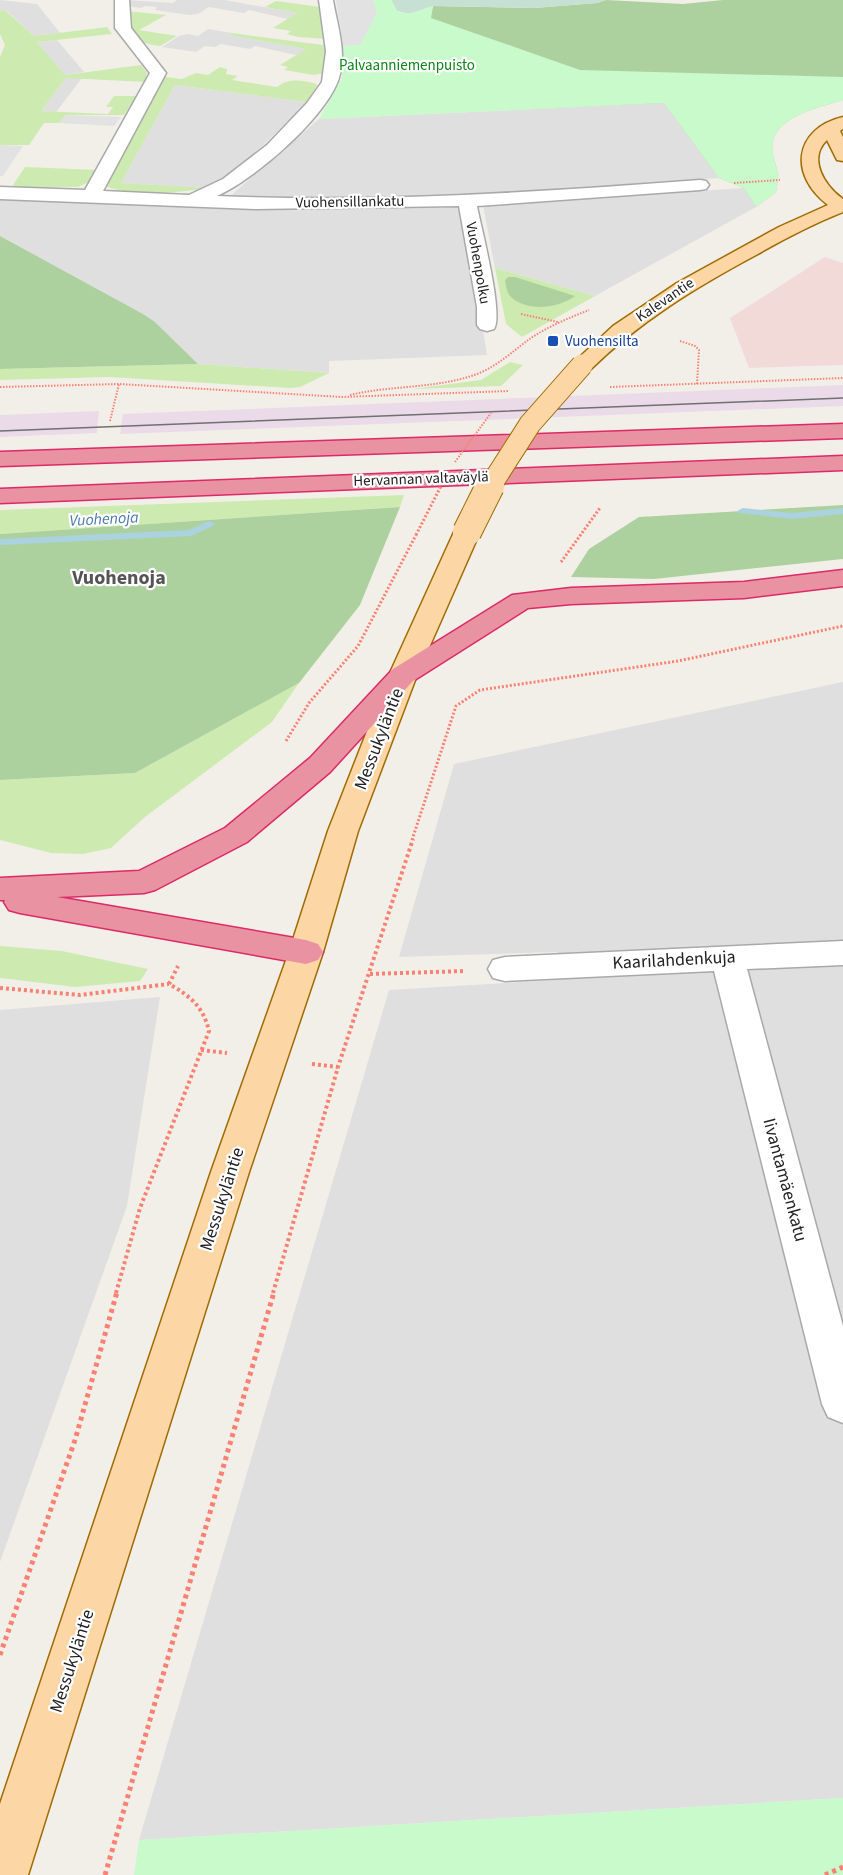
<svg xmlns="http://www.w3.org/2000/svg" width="843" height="1875" font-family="'Source Sans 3',sans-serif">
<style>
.residential{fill:#e0dfdf}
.commercial{fill:#f2dad9}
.industrial{fill:#ebdbe8}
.grass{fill:#cdebb0}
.forest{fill:#add19e}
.wetland{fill:#c6e0d4}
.park{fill:#c8facc}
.parking{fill:#e2e2e2}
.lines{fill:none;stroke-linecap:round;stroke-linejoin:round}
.stream{fill:#aad3df;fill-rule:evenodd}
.minor-casing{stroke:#a9a9a9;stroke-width:3}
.major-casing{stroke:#a06b00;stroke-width:3}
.highway-casing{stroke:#dc2a67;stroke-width:3}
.path-far3{stroke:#fa8072;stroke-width:2;stroke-dasharray:1.5 1.5;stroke-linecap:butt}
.path-far2{stroke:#fa8072;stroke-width:3;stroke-dasharray:2 2;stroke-linecap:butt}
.path-far1{stroke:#fa8072;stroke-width:4;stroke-dasharray:3 3;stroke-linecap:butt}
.path{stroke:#fa8072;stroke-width:5;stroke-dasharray:4 4;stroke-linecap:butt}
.minor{fill:#fff;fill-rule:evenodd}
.major{fill:#fcd6a4;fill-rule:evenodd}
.highway{fill:#e892a2;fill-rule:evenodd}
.tram{stroke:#707070;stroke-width:1.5}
.major-bridge-far1-casing{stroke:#a06b00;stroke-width:23;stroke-linecap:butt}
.major-bridge-casing{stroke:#a06b00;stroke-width:30;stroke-linecap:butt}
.path-bridge-far1{stroke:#fa8072;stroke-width:2;stroke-dasharray:1.5 1.5;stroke-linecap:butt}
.path-bridge{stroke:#fa8072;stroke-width:3;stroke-dasharray:2 2;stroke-linecap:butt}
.major-bridge-far1{stroke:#fcd6a4;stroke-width:21}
.major-bridge{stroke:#fcd6a4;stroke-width:28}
.transit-dot{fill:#1a4fb4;stroke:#fff;stroke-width:2}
.labels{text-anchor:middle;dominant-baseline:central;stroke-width:4.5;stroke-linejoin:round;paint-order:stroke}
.far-park-label{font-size:15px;fill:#0c8416;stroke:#fff}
.far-street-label{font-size:15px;fill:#222;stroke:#fff}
.far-transit-label{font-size:15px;fill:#164399;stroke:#fff;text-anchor:start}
.far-water-label{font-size:16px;font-style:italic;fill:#4a7aab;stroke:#fff}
.street-label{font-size:18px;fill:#222;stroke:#fff}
.far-district-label{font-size:20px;font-weight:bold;fill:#555;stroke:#fff}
</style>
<rect width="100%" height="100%" fill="#f2efe9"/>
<g class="residential">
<polygon points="0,0 37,4 60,33 34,36 7,11 0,10"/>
<polygon points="127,0 173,3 177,0 224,0 297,13 288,19 249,10 244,13 209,7 198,14 189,15 155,10 157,7 145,6 141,8 126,6"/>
<polygon points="208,29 232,33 230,35 307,49 296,55 255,46 250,49 221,44 215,47 205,46 196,52 162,47 179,36 187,34 198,36"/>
<polygon points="57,40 84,72 65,75 37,42"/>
<polygon points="66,78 82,78 56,112 41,111"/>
<polygon points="175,85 307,102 241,167 223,181 210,188 121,183"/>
<polygon points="664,103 719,178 438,197 337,200 229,197 319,119"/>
<polygon points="744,188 756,207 595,296 495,268 483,205"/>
<polygon points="0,198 293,208 463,208 487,355 329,361 329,373 198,364 155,322 143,314 0,236"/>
<polygon points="843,682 843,1798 139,1840 389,990 554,980 557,952 399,957 454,764"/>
<polygon points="160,997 127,1206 0,1562 0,1010"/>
</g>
<polygon class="commercial" points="825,257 843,263 843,365 749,368 730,318"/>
<g class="industrial">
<polygon points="843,385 843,406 120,434 123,414"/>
<polygon points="99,411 97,433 0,437 0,415"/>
</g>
<g class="grass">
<polygon points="276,1 320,7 327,39 298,37 287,34 291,31 273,28 297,13 265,7"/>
<polygon points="0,10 6,11 34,36 107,27 112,34 37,42 65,75 141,65 147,73 145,82 66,78 41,111 108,114 113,107 106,107 114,96 137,96 124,115 66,115 59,123 44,123 29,145 0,145 0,57 5,45 0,34"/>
<path d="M126,11L166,15L139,30L177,36L160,46C135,43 129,35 126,11Z"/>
<polygon points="232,33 323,45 327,48 324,73 314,75 284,70 288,67 280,65 306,49 229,35"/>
<path d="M220,67L227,69L226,74L238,76L232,80L277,87C289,78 302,80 316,84L317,86L307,102L175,85L121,183L210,188C180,192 133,198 105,186L165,77L182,79L196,73L208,75Z"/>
<polygon points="25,167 98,170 91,181 78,187 16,187 13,185"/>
<polygon points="495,268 595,296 522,337 506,324"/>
<polygon points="510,362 523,365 501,386 412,389 481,380"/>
<polygon points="198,364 329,373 300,387 291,388 109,377 0,380 0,369"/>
<polygon points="404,495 400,507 0,534 0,510"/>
<polygon points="299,683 272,722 145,817 111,848 83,854 51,853 0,840 0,780 135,773"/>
<polygon points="0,946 62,951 148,969 140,981 75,987 0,978"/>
</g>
<g class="forest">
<path d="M606,0L683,4L723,0H843V100C821,107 779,115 773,141C770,151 776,163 778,173C779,179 777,186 776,192L756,207L744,188L719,178L664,103L503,110L430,18L433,6L534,8L597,3Z"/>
<polygon points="0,236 143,314 155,322 198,364 0,369"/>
<path d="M508,277H515L575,296C559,308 529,312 512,298C507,294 506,286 505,280Z"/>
<polygon points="843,505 843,559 654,579 571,577 589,549 639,517"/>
<polygon points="400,507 360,605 299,683 135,773 0,780 0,534"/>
</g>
<polygon class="wetland" points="391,0 606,0 597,3 534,8 433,6 410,14 397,11"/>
<g class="park">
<path d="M373,0H391L397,11C411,17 420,9 433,6L431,18L580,70L843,77V100C821,107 779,115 773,141C770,151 776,163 778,173C779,179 777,186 776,192L756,207L744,188L719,178L664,103L319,119L342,78L343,46L360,45L377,13Z"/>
<polygon points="843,1798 843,1875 134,1875 139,1840"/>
</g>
<g class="parking">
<polygon points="336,0 373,0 377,13 360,45 343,46"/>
<polygon points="66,115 121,117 114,126 59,123"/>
<polygon points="0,145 23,146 3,176 0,176"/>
</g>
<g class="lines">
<g class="stream">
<polygon points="743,508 792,513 843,508 843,514 792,519 739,513 737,511"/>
<polygon points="209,521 215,524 213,526 191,536 0,545 0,539 189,530"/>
</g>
<g class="minor-casing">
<g id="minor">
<path d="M115,0H129L131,28L166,73L103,191L189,195L223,179L267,145L307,103L322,82L326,51L319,0H333C337,24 346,50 340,74C332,113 253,181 217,196C378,203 539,192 700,180L706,181L709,185L706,189L700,190L477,206C481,227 504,315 494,329L487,331L480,329L477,325V307L459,206L255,209L0,199V187L85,190L150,73L115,28Z"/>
<polygon points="843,941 843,965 747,969 843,1326 843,1423 828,1417 822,1404 714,971 505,981 493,978 488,969 493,960 505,957"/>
</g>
</g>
<g class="major-casing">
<g id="major">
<path d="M843,117V129L840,131L843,137V161L837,160L827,140C807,159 825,186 843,199V212C813,224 784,239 756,255C696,287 639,322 590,370L582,372L574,370L571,365L613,326L677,283L779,227L828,205C789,176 793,129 843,117Z"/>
<polygon points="467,524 476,527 480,532 417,675 358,831 323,952 249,1172 28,1875 0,1875 0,1804 211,1172 289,952 328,831 389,675 454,532 458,527"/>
</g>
</g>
<g class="highway-casing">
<g id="highway">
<polygon points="843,424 843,438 0,466 0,452"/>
<polygon points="843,456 843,470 0,503 0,489"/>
<polygon points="843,570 843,586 744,598 571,604 528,608 413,681 330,772 247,842 155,890 144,893 57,897 306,940 318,944 323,952 318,960 306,964 20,913 9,910 4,902 5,900 0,900 0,878 139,871 225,828 310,758 393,669 512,595 571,588 744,582"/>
</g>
</g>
<g class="path-far3">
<polyline points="734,183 780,180"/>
<polyline points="521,314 558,322"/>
<polyline points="680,341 695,346 699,350 697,384"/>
<polyline points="0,387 119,384 342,397 509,391"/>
<polyline points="610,387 843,378"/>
<path d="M350,395C391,385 437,389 477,374C498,366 514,350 531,338C549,326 569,318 589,310"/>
<polyline points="110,421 119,384"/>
</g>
<g class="path-far2">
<polyline points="561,562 600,508"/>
<polyline points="286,741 309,703 358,646 416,535"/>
<polyline points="412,840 456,706 480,690 678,661 843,626"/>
</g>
<g class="path-far1">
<polyline points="370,974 465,971"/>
<polyline points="0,988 80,995 169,984"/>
<polyline points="201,1050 227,1053"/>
<polyline points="312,1064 338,1067"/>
<path d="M116,1293L140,1208L209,1031C203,1006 190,996 169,984L178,966"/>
<polyline points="273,1293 338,1067 413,839"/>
</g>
<g class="path">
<polyline points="0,1655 75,1440 117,1292"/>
<polyline points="105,1875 274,1292"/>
<polyline points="825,1875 843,1867"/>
</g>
<use href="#minor" class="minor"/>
<use href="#major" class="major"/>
<use href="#highway" class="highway"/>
<polyline class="tram" points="0,431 843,398"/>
<g class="major-bridge-far1-casing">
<polyline id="major-bridge-far1" points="489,488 530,424 582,365"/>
</g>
<g class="major-bridge-casing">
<polyline id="major-bridge" points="467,532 490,486"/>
</g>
<g class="path-bridge-far1">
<polyline points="455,462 491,413"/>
<polyline points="440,488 449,471"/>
</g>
<polyline class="path-bridge" points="416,535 441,486"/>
<use href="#major-bridge-far1" class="major-bridge-far1"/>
<use href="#major-bridge" class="major-bridge"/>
</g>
<rect class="transit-dot" x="547" y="335" width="12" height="12" rx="3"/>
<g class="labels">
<g class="far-park-label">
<text x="407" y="65">Palvaanniemenpuisto</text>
</g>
<g class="far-street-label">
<text transform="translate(350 202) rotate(-1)">Vuohensillankatu</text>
<text transform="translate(478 263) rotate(80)">Vuohenpolku</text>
<text transform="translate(665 300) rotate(-34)">Kalevantie</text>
<text transform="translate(421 479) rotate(-2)">Hervannan valtaväylä</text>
</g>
<g class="far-transit-label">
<text x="565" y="341">Vuohensilta</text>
</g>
<g class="far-water-label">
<text transform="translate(104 519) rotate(-3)">Vuohenoja</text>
</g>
<g class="street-label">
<text transform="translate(379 739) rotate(-69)">Messukyläntie</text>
<text transform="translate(674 960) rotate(-3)">Kaarilahdenkuja</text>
<text transform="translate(785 1180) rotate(75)">Iivantamäenkatu</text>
<text transform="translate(222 1199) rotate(-72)">Messukyläntie</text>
<text transform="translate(72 1661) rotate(-72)">Messukyläntie</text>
</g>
<g class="far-district-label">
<text x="119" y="578">Vuohenoja</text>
</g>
</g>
</svg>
